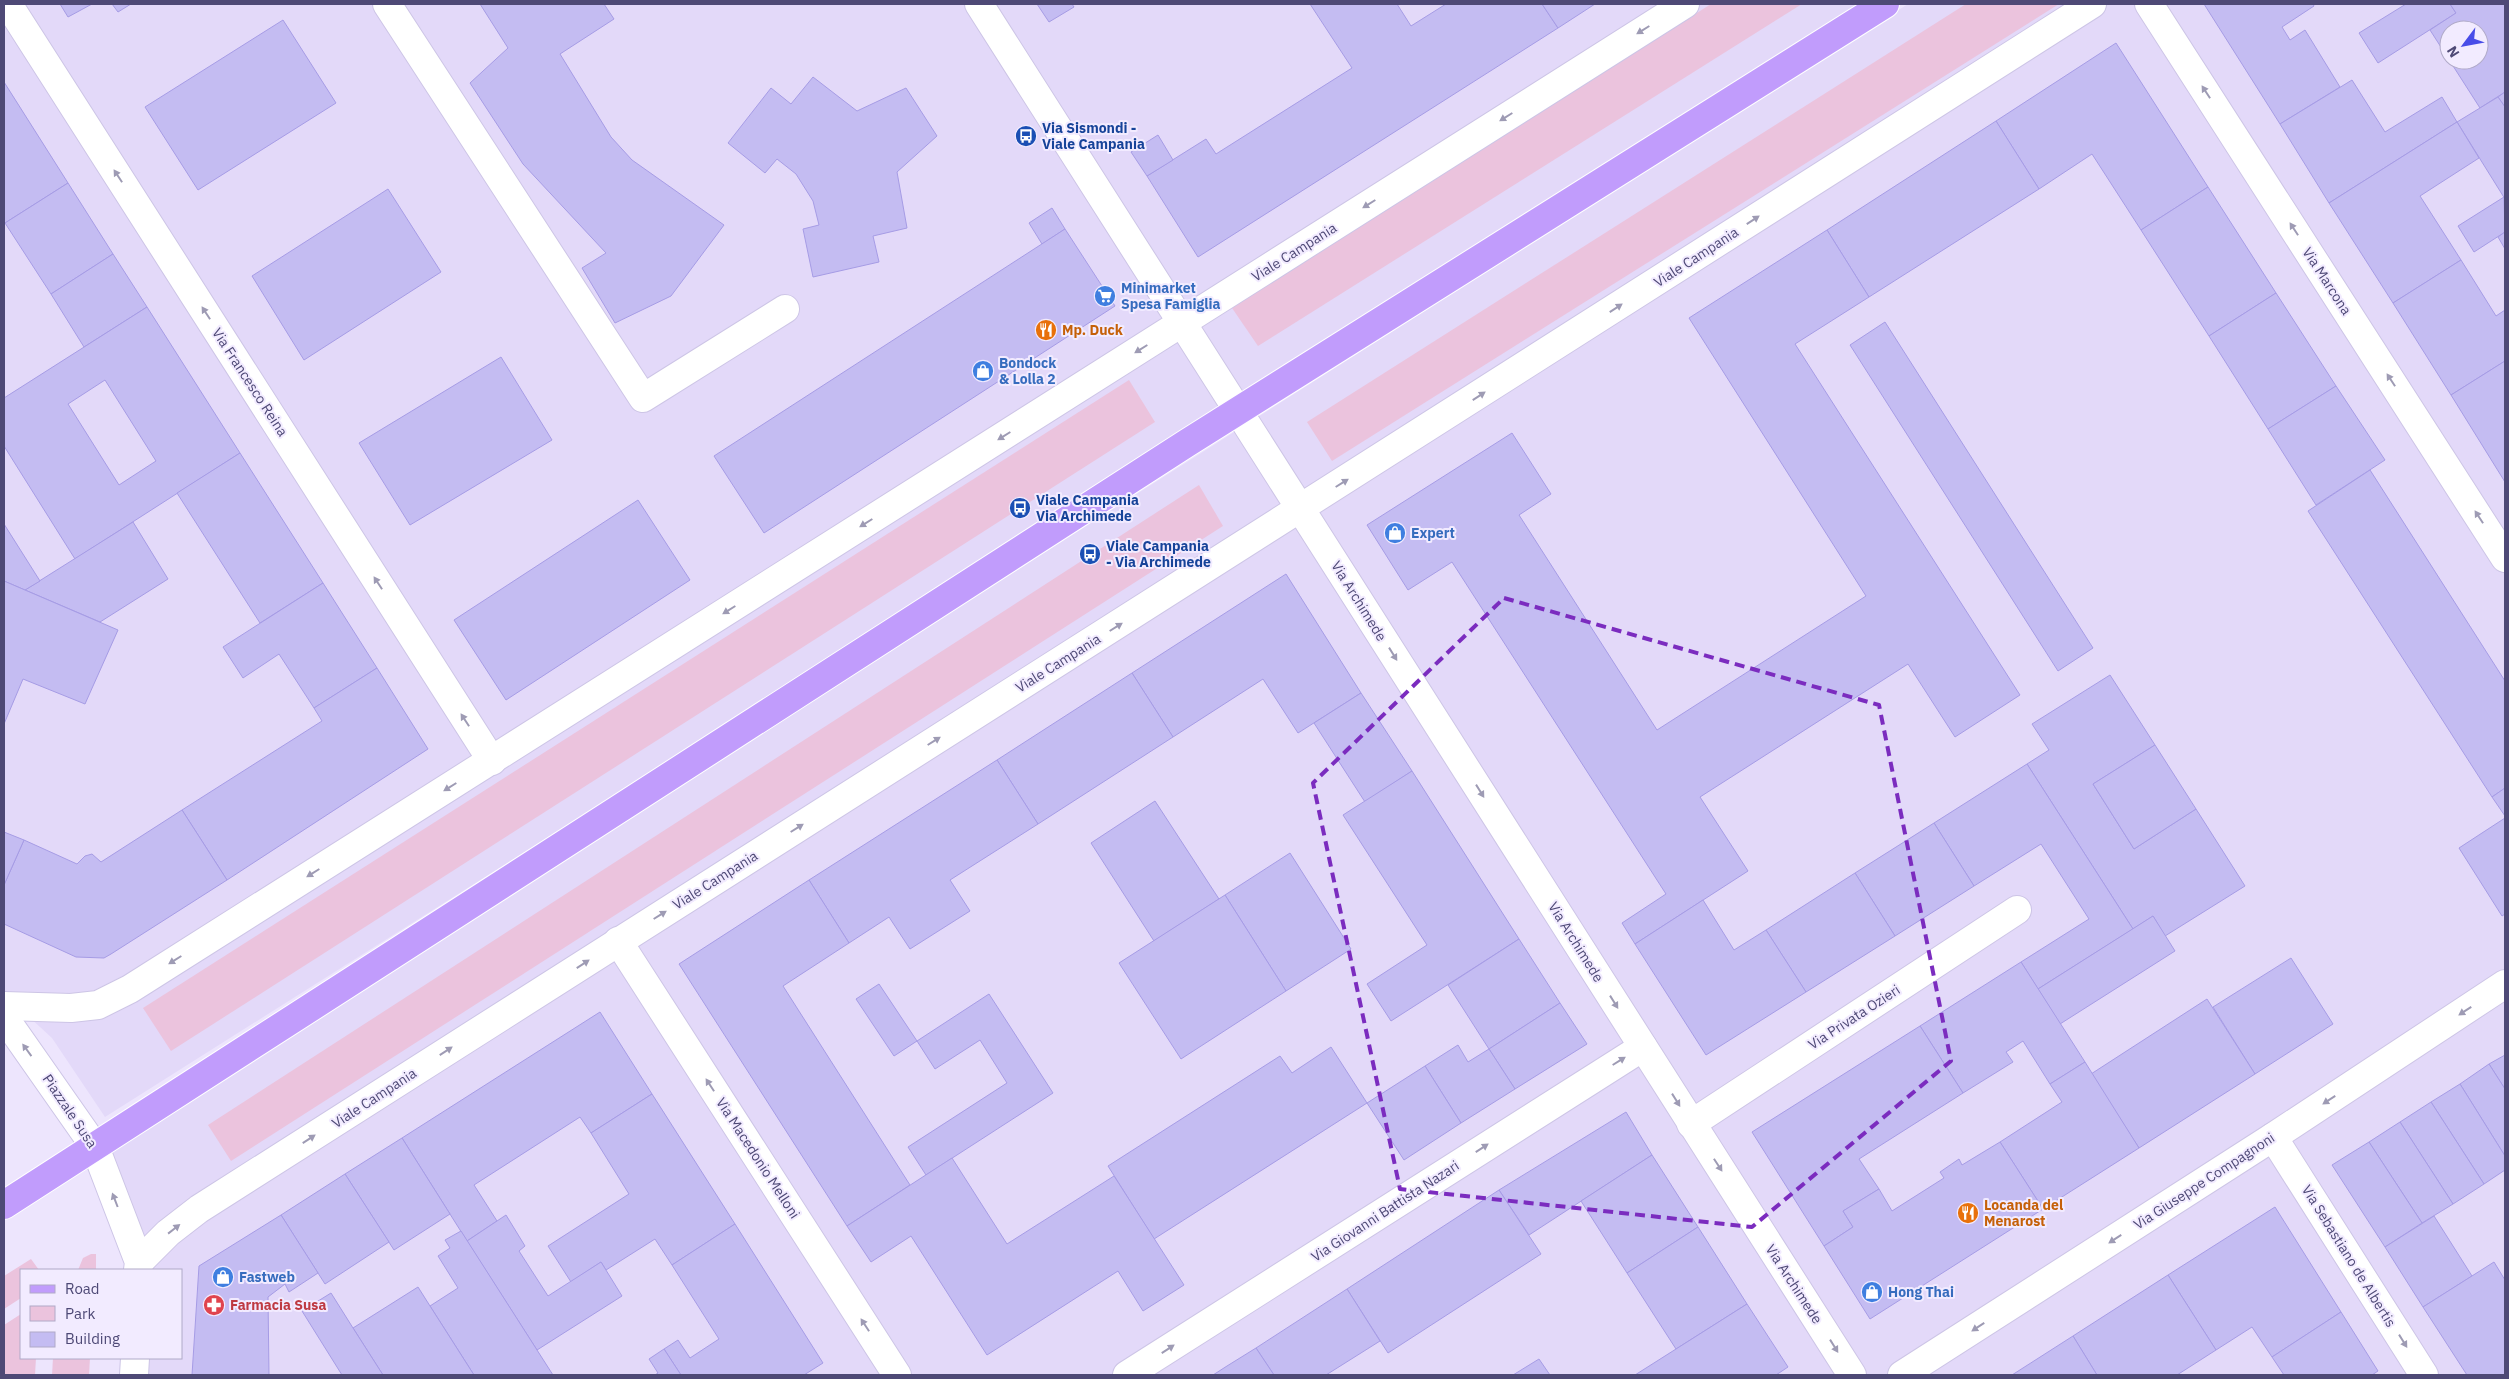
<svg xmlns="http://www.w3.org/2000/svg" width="2509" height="1379" font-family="'IBM Plex Sans',sans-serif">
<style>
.residential{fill:#e3d9f9;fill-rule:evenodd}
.green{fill:#ebc3dd}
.building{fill:#c4bcf2;stroke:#a69ce5;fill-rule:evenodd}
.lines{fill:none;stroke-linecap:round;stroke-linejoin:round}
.minor-casing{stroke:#cdc5e6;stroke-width:30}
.major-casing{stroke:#fff;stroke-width:30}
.minor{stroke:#fff;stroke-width:28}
.major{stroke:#c19cfc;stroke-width:28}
.oneway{fill:#9e9bb4}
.marked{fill:none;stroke:#7b2cbf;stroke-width:4;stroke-dasharray:10 6;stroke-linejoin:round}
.labels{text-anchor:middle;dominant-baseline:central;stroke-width:4;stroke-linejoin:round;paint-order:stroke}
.transit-label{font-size:14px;font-weight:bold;fill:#164399;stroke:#f2ebff;text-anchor:start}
.street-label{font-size:14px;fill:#4e4976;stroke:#f2ebff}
.shop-label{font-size:14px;font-weight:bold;fill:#366cbe;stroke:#f2ebff;text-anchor:start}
.food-label{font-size:14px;font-weight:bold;fill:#c56008;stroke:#f2ebff;text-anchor:start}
.health-label{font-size:14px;font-weight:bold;fill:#be3a42;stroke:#f2ebff;text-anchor:start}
</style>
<rect width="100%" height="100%" fill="#ede5fd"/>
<g class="residential">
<polygon points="4,4 1867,4 105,1117 52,1038 4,994"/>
<path d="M1908,4H2505V1375H140V1358H181V1270H144L142,1232L128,1192L104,1150ZM2449,30H2479V60H2449Z"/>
</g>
<g class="green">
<polygon points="1711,4 1802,4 1258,346 1232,308"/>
<polygon points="1966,4 2059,4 1332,461 1307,422"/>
<polygon points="1129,380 1155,422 171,1051 143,1008"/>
<polygon points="1199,485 1223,526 231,1161 208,1125"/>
<polygon points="91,1254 96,1254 96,1270 78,1270 83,1258"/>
<polygon points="31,1259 39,1270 21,1270 21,1298 4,1309 4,1276"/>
<polygon points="21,1314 21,1358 36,1358 35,1375 4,1375 4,1325"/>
<polygon points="53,1358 90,1358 89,1375 52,1375"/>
</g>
<g class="building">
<polygon points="60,4 92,4 68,17"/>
<polygon points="112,4 131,4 118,12"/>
<polygon points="480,4 604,4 614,19 560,54 611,137 632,160 724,225 671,296 615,323 582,268 606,253 523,164 470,83 508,48"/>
<polygon points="1037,4 1072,4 1074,7 1049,22"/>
<polygon points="1310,4 1397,4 1411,26 1446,4 1542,4 1558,28 1198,257 1147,176 1206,139 1216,154 1352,68"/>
<polygon points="1542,4 1595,4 1558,28"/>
<polygon points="2204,4 2313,4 2314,6 2282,27 2290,40 2305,30 2340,87 2280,124"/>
<polygon points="2406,4 2450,4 2456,13 2378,63 2359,33"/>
<path d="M2450,4H2505V92L2480,108L2430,30L2456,13ZM2449,30H2479V60H2449Z"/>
<polygon points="283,20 336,103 198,190 145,107"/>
<polygon points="2116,43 2208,187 2141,230 2092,154 2039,189 1996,121"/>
<polygon points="813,77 857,111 906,88 937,136 897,172 907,228 873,236 879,262 813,277 803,229 819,225 813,201 796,174 777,159 765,173 728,143 771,88 791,104"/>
<polygon points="2352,80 2385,132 2442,97 2457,122 2329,203 2280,124"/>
<polygon points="4,82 68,183 5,223 4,222"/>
<polygon points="2505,92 2505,107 2498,97"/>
<polygon points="2498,97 2505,107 2505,199 2457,122"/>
<polygon points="1996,121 2039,189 1869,297 1827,230"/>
<polygon points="2457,122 2479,158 2420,196 2461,260 2393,303 2329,203"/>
<polygon points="1158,135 1173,160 1147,176 1131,152"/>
<polygon points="68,183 113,254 51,294 5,223"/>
<polygon points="2208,187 2276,293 2209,336 2141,230"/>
<polygon points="388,189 441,272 304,360 252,276"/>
<polygon points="2504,197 2505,232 2474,252 2458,226"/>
<polygon points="1052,208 1065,229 1042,244 1029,223"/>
<polygon points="1065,229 1115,306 764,533 714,456"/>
<polygon points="1827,230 1869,297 1795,344 2020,695 1955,737 1908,664 1700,797 1748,871 1635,944 1622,923 1666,894 1452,562 1408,590 1367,525 1512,433 1551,494 1519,515 1657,730 1866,596 1689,318"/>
<polygon points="2505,232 2505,249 2498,237"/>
<polygon points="113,254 147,307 84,347 51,294"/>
<polygon points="2461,260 2496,316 2505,310 2505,361 2451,395 2393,303"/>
<polygon points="2276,293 2336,386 2268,429 2209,336"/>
<path d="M147,307L240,453L75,559L4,446V398ZM105,380L156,461L119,485L68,404Z"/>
<polygon points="1885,322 2093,648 2058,671 1850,345"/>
<polygon points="501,357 552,440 410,525 359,443"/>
<polygon points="2505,361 2505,482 2451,395"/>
<polygon points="2336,386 2385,460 2316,505 2268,429"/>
<polygon points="240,453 323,583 260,623 177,493"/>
<polygon points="2370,470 2505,681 2505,788 2492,797 2308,511"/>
<polygon points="638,500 690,580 506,700 454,620"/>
<polygon points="133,522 168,579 100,622 25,590"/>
<polygon points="4,524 40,581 25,590 4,581"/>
<polygon points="1286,574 1361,693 1298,733 1263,679 1173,737 1132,673"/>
<polygon points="4,581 118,630 85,704 23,679 4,724"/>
<polygon points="323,583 377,668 314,708 279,654 243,678 223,647"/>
<polygon points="377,668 428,749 227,880 182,810 322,721 314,708"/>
<polygon points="1132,673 1173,737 1038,824 997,760"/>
<polygon points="2110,675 2155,745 2093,784 2134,849 2196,809 2245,886 2165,936 2153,916 2133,929 2027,764 2049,750 2032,724"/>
<polygon points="1361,693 1412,771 1365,802 1314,723"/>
<polygon points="2155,745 2196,809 2134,849 2093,784"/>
<polygon points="997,760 1038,824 950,880 970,911 910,949 889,917 849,943 809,880"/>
<polygon points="2027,764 2133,929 2038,989 2021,962 2089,919 2041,844 1974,886 1934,823"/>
<polygon points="1412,771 1519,939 1391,1021 1367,984 1427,945 1343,815"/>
<polygon points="2505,788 2505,816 2492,797"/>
<polygon points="1155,801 1219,899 1154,941 1091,843"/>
<polygon points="182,810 227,880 111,954 104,958 76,957 4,924 4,885 24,840 77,864 85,856 92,854 101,862"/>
<polygon points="2505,818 2505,914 2502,916 2459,848"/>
<polygon points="1934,823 1974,886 1895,936 1855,873"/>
<polygon points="4,832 24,840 4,885"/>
<polygon points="1290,853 1351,949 1286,991 1225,895"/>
<polygon points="1855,873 1895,936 1806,992 1766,930"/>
<polygon points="809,880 849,943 783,986 910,1185 847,1226 679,964"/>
<polygon points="1225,895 1286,991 1181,1059 1119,963"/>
<polygon points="1703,900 1734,950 1766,930 1806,992 1706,1055 1635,944"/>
<polygon points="2153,916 2175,951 2060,1024 2038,989"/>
<polygon points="1519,939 1560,1003 1489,1049 1448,985"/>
<polygon points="2291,958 2333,1024 2255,1074 2213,1007"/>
<polygon points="2021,962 2085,1062 2050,1084 2023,1041 2006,1052 2013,1062 1963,1093 1920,1026"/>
<polygon points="879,984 917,1041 894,1056 856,999"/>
<polygon points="989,994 1053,1093 926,1175 908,1147 1007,1083 980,1040 935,1069 917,1041"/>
<polygon points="2207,999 2255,1074 2139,1148 2091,1074"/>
<polygon points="1560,1003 1587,1044 1515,1089 1489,1049"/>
<polygon points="600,1012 652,1094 591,1133 580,1117 474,1185 497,1221 467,1241 402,1138"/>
<polygon points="1920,1026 1963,1093 1859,1159 1879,1189 1843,1211 1853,1227 1824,1246 1752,1132"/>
<polygon points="1458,1045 1468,1062 1489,1049 1515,1089 1461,1123 1425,1066"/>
<polygon points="1331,1047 1367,1103 1154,1239 1108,1166 1280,1056 1292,1073"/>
<polygon points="2505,1055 2505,1089 2489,1064"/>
<polygon points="2085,1062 2139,1148 2043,1209 2000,1142 2062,1102 2050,1084"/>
<polygon points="2489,1064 2505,1089 2505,1156 2460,1084"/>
<polygon points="1425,1066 1461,1123 1404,1160 1367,1103"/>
<polygon points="2460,1084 2505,1156 2505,1170 2484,1184 2431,1102"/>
<polygon points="652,1094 735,1224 672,1265 655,1239 606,1270 601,1262 571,1282 548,1246 629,1194 591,1133"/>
<polygon points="2431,1102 2484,1184 2453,1204 2400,1122"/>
<polygon points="1626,1112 1652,1155 1529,1235 1499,1190"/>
<polygon points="2400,1122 2453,1204 2422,1223 2369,1142"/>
<polygon points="402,1138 450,1214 394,1250 345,1174"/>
<polygon points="2000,1142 2043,1209 1870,1319 1824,1246 1853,1227 1843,1211 1879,1189 1892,1211 1944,1178 1940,1172 1959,1159 1962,1165"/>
<polygon points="2369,1142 2422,1223 2385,1247 2332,1165"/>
<polygon points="1652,1155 1698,1227 1627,1273 1581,1201"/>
<polygon points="952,1158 1007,1244 1114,1176 1184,1285 1143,1311 1118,1271 987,1355 911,1236 871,1262 847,1226"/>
<polygon points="345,1174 389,1242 325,1284 281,1215"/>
<polygon points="1499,1190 1541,1254 1388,1353 1347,1289"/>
<polygon points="2275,1207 2341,1312 2272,1357 2252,1327 2216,1350 2168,1275"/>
<polygon points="281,1215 318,1273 289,1292 285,1284 268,1297 269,1375 192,1375 199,1266"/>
<polygon points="506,1215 525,1246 519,1251 548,1296 601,1262 622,1296 537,1350 467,1241"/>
<polygon points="2434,1216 2472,1276 2423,1307 2385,1247"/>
<polygon points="735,1224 823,1363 804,1375 681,1375 664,1349 678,1340 690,1358 719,1339 672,1265"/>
<polygon points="1698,1227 1747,1304 1676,1349 1627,1273"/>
<polygon points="461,1231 537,1350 553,1375 474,1375 430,1306 458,1288 438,1256 450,1248 445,1240"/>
<polygon points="2494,1262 2505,1280 2505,1375 2467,1375 2423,1307"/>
<polygon points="2168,1275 2216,1350 2177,1375 2097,1375 2073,1336"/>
<polygon points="418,1287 430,1306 474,1375 383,1375 353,1328"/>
<polygon points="1347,1289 1380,1341 1326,1375 1274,1375 1256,1348"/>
<polygon points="331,1293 353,1328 383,1375 342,1375 302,1311"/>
<polygon points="1747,1304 1788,1367 1776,1375 1635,1375"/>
<polygon points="2341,1312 2378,1371 2372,1375 2284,1375 2272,1357"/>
<polygon points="2073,1336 2097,1375 2012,1375"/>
<polygon points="1256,1348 1274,1375 1213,1375 1227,1366"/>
<polygon points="664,1349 681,1375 655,1375 658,1373 649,1359"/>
<polygon points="1539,1359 1550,1375 1513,1375"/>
</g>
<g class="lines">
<g class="minor-casing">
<g id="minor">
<polyline points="8,4 492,761"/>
<polyline points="387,4 643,398 785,309"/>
<polyline points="979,4 1852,1375"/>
<polyline points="2149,4 2505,558"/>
<polyline points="618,941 897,1375"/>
<polyline points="4,1006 71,1008 98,1005 130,989 1685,4"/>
<polyline points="4,1017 95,1147 139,1262 138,1270"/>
<polyline points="1691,1124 2017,910"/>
<polyline points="2273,1137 2424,1375"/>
<polyline points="139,1262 168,1233 199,1209 2092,4"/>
<polyline points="134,1375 135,1358"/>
<polyline points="1127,1375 1643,1047"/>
<polyline points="1902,1375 2273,1137 2505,984"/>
</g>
</g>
<g class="major-casing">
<polyline id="major" points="4,1205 1187,443 1885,4"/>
</g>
<use href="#minor" class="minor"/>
<use href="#major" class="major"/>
</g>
<defs><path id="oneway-solid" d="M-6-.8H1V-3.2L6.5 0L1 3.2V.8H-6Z" transform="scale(1.25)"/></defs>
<g class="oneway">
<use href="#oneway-solid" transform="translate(1643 30) rotate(148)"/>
<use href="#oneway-solid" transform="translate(2206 92) rotate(-123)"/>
<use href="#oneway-solid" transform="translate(1506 117) rotate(148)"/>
<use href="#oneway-solid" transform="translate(118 176) rotate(-123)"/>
<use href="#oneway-solid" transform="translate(1369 204) rotate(148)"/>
<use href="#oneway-solid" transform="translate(1753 220) rotate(-33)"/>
<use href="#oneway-solid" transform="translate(2294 229) rotate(-123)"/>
<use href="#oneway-solid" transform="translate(1616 308) rotate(-33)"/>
<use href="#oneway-solid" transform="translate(206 313) rotate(-123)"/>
<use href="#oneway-solid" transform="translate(1141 349) rotate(148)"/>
<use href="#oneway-solid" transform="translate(2391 380) rotate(-123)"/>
<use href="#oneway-solid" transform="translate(1479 396) rotate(-33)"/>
<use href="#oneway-solid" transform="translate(1004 436) rotate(148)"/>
<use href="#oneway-solid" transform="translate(1342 483) rotate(-32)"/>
<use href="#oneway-solid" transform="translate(2479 517) rotate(-123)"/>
<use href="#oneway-solid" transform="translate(866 523) rotate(148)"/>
<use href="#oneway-solid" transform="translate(378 583) rotate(-123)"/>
<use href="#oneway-solid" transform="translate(729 610) rotate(148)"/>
<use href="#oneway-solid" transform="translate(1116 627) rotate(-32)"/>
<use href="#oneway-solid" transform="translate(1393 654) rotate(58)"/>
<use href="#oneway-solid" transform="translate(465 720) rotate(-123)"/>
<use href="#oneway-solid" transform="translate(934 741) rotate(-32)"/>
<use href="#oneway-solid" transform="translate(450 787) rotate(148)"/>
<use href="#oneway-solid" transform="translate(1480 791) rotate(58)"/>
<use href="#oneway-solid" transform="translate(797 828) rotate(-32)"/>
<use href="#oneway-solid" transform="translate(313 873) rotate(148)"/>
<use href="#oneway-solid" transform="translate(660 915) rotate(-32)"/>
<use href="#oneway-solid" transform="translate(175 960) rotate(148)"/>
<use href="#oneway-solid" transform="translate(583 964) rotate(-33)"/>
<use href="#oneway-solid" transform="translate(1614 1002) rotate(58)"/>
<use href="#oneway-solid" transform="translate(2465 1011) rotate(147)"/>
<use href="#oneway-solid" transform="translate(27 1050) rotate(-126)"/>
<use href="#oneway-solid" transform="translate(446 1051) rotate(-33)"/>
<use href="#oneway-solid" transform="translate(1619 1061) rotate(-32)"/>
<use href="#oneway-solid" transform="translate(710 1085) rotate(-123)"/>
<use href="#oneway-solid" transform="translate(1676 1100) rotate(58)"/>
<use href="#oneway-solid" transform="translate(2329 1100) rotate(147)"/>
<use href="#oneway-solid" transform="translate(309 1139) rotate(-33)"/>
<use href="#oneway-solid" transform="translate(1482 1148) rotate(-33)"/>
<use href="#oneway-solid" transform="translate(1718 1165) rotate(57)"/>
<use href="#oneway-solid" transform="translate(115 1200) rotate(-111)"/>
<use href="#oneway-solid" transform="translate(174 1229) rotate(-38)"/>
<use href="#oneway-solid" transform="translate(2115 1239) rotate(147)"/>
<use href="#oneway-solid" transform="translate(865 1325) rotate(-123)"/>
<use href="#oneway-solid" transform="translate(1978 1327) rotate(147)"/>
<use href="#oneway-solid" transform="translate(2403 1341) rotate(58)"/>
<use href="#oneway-solid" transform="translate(1834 1346) rotate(58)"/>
<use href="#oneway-solid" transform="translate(1168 1349) rotate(-33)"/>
</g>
<path class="marked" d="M1504,598L1879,705L1951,1061L1752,1227L1400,1189L1313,783Z"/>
<defs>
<g id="bus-disc" transform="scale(1.125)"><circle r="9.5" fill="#1a4fb4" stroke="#f2ebff"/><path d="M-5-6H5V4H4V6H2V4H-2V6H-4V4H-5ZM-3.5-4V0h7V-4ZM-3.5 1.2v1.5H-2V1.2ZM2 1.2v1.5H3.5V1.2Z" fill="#fff"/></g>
<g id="supermarket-disc" transform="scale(1.125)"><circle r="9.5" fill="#3f7fe0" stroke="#f2ebff"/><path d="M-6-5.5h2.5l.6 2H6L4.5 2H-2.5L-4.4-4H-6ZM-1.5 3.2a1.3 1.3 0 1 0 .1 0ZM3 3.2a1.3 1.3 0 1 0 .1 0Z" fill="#fff"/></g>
<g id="restaurant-disc" transform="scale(1.125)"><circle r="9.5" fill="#e8710a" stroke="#f2ebff"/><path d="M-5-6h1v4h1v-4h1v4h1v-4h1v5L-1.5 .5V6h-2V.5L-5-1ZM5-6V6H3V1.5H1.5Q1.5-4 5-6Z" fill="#fff"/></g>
<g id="shop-disc" transform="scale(1.125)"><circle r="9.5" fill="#3f7fe0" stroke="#f2ebff"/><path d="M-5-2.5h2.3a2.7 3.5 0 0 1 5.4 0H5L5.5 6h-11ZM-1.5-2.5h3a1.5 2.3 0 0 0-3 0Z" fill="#fff"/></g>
<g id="pharmacy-disc" transform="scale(1.125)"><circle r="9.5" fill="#e0444e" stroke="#f2ebff"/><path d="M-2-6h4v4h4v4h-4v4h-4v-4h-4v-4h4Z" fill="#fff"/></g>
</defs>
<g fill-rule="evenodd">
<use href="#bus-disc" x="1026" y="136"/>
<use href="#supermarket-disc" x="1105" y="296"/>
<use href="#restaurant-disc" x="1046" y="330"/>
<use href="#shop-disc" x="983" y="371"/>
<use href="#bus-disc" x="1020" y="508"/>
<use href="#shop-disc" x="1395" y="533"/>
<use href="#bus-disc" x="1090" y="554"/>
<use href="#restaurant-disc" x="1968" y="1213"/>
<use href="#shop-disc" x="223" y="1277"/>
<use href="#shop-disc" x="1872" y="1292"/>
<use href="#pharmacy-disc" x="214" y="1305"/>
</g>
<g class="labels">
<g class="transit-label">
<text x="1042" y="128">Via Sismondi -<tspan x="1042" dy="16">Viale Campania</tspan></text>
<text x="1036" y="500">Viale Campania<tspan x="1036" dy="16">Via Archimede</tspan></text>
<text x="1106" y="546">Viale Campania<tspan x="1106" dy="16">- Via Archimede</tspan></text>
</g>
<g class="street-label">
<text transform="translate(1294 252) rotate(-32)">Viale Campania</text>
<text transform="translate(1696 257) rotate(-33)">Viale Campania</text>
<text transform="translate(2327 281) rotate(57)">Via Marcona</text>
<text transform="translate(250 382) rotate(57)">Via Francesco Reina</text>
<text transform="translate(1359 601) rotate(58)">Via Archimede</text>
<text transform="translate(1058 663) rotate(-32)">Viale Campania</text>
<text transform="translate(715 880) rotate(-32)">Viale Campania</text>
<text transform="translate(1576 942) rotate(58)">Via Archimede</text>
<text transform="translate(1854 1017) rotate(-33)">Via Privata Ozieri</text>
<text transform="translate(374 1098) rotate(-33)">Viale Campania</text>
<text transform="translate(70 1111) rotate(56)">Piazzale Susa</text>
<text transform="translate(758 1158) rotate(57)">Via Macedonio Melloni</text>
<text transform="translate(2204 1181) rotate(-33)">Via Giuseppe Compagnoni</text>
<text transform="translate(1385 1211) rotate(-33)">Via Giovanni Battista Nazari</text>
<text transform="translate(2349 1256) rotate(58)">Via Sebastiano de Albertis</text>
<text transform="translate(1794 1284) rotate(57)">Via Archimede</text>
</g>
<g class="shop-label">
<text x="1121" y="288">Minimarket<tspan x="1121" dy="16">Spesa Famiglia</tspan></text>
<text x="999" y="363">Bondock<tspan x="999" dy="16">&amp; Lolla 2</tspan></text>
<text x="1411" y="533">Expert</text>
<text x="239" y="1277">Fastweb</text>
<text x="1888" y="1292">Hong Thai</text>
</g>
<g class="food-label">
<text x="1062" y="330">Mp. Duck</text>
<text x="1984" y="1205">Locanda del<tspan x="1984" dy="16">Menarost</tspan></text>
</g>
<g class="health-label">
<text x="230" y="1305">Farmacia Susa</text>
</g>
</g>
<rect width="2509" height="1379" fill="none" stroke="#4e4976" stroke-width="10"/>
<rect x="20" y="1269" width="162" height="90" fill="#f2ebff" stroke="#b0aac8"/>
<rect x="30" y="1285" width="25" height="8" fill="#c19cfc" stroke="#b0aac8"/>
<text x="65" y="1294" font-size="15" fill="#4e4976">Road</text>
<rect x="30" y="1306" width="25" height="15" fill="#ebc3dd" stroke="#b0aac8"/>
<text x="65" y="1319" font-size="15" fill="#4e4976">Park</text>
<rect x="30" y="1332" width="25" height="15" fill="#c4bcf2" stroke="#b0aac8"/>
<text x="65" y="1344" font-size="15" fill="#4e4976">Building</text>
<g transform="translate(2464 45) rotate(238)"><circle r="24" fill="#f2ebff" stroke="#b0aac8"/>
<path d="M0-4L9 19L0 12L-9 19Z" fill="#484ce8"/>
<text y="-8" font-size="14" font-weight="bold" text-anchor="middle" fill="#4e4976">N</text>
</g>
</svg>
